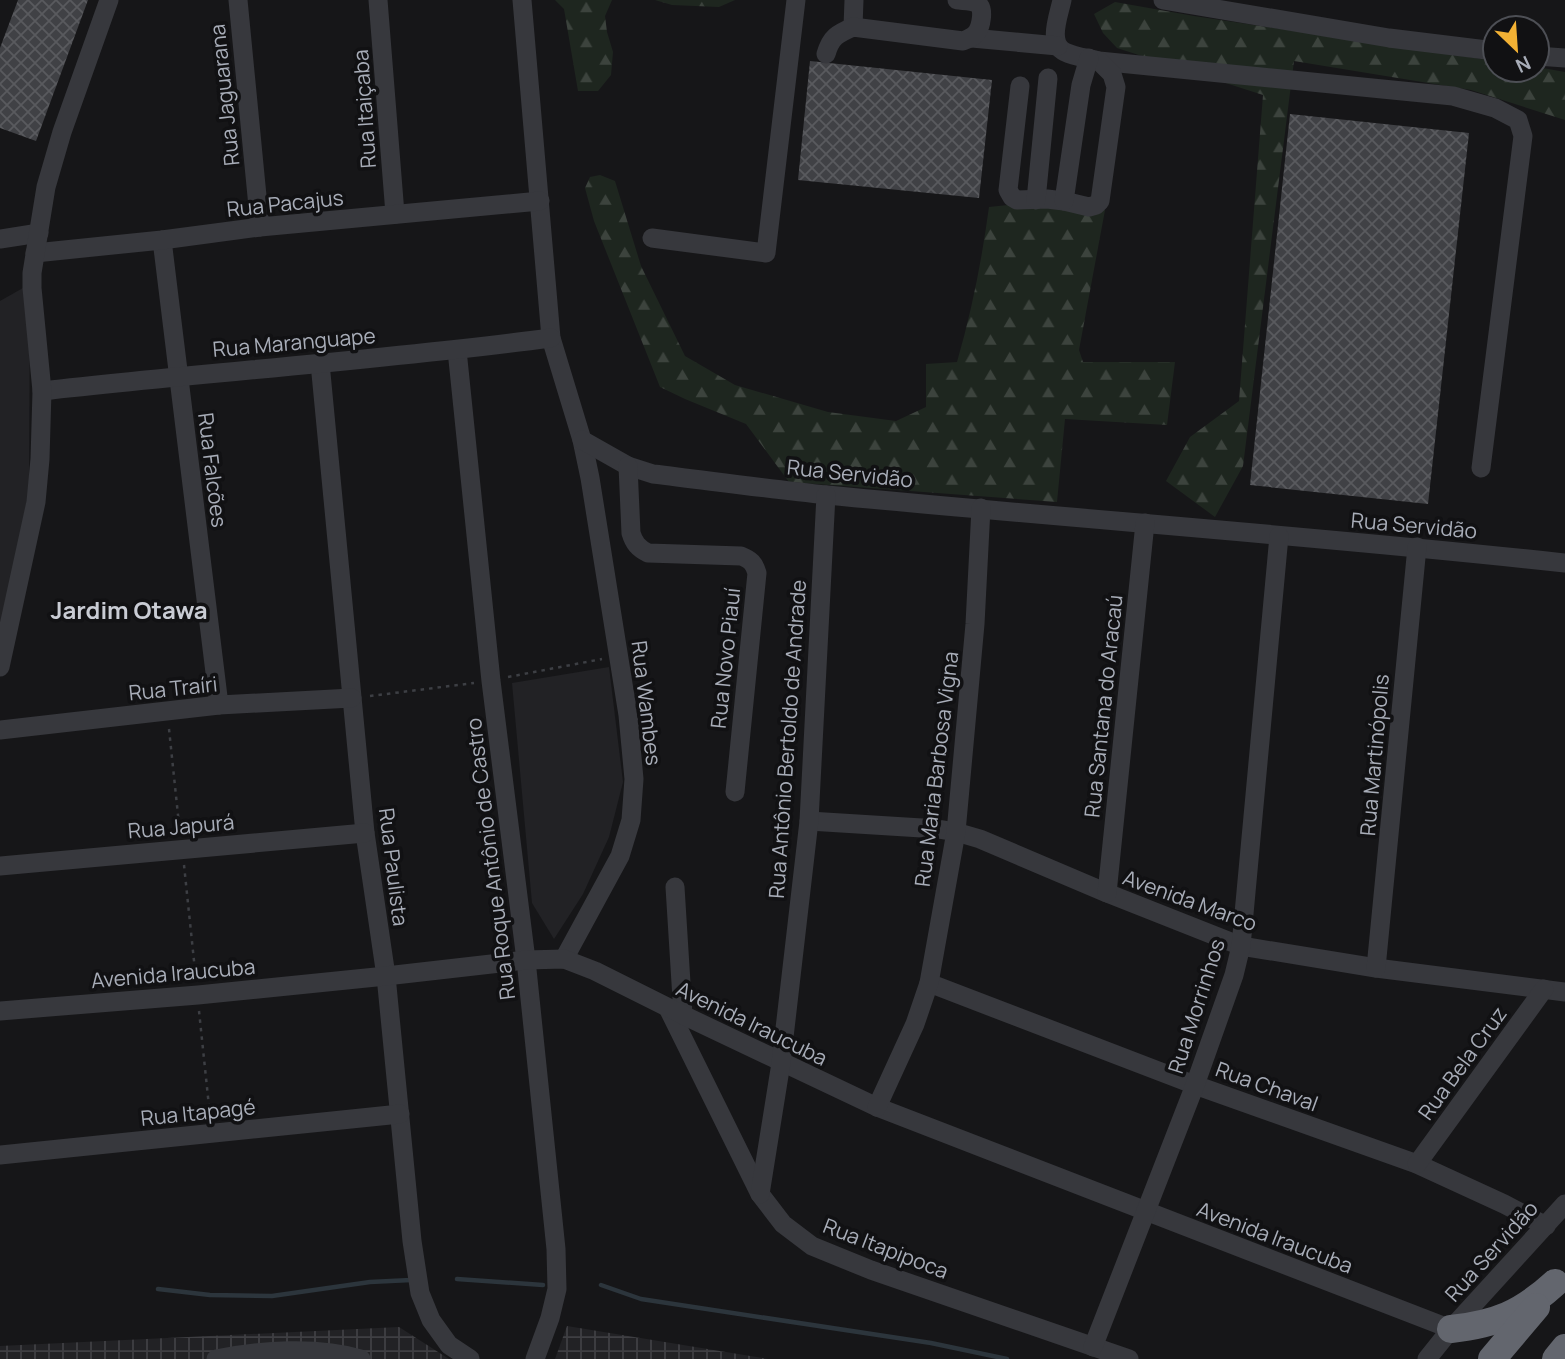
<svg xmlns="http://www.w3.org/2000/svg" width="1565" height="1359" font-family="Manrope,sans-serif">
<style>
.built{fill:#222225}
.industrial{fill:url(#industrial-grid)}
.forest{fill:url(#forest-firs)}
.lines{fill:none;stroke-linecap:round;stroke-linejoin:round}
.stream{stroke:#2c353c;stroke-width:4.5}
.building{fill:url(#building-cross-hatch)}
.path{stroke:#3d3f44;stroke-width:2.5;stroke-dasharray:3.5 5;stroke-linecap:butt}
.minor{stroke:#37383d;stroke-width:19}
.highway{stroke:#63666e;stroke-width:28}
.labels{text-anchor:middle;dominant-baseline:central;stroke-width:7;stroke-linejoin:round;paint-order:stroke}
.street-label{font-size:21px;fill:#a8adb8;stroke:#111113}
.quarter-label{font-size:24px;font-weight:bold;fill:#c9ccd4;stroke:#111113}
</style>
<defs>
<pattern id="industrial-grid" width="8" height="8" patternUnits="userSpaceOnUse" patternTransform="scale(1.75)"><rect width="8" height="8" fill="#222225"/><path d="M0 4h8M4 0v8" fill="none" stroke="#3f3f43"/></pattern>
<pattern id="forest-firs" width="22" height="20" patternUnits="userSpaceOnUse" patternTransform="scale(1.75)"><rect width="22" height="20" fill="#1e261f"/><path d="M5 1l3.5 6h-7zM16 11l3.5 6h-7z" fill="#3c433d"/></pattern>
<pattern id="building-cross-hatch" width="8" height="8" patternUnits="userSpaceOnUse" patternTransform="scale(1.75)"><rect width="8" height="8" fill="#404145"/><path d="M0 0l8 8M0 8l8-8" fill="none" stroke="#595a5e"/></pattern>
</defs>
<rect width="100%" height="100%" fill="#161618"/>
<g class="built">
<polygon points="30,284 29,490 0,643 0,301"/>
<polygon points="609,667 623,782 609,837 583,894 554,939 532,903 512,683"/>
</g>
<g class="industrial">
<polygon points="567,1326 768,1359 555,1359"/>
<polygon points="399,1327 449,1359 0,1359 0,1346"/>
</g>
<g class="forest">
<polygon points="555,0 612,0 605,16 607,32 613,52 611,75 598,91 578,91 564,9"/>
<polygon points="655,0 735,0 719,7 672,5"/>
<polygon points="1115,2 1194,16 1495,61 1495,70 1537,70 1537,67 1565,72 1565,120 1471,90 1294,61 1243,466 1215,517 1166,481 1190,437 1239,401 1263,95 1117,48 1103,33 1094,14"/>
<path d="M600,175L615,181L641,266L685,356L735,385L828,412L896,421L926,407V364L957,362C972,310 982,259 989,207L1047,201L1105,210L1079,350L1083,362H1175L1167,425L1065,419L1057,502L789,482L746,424L685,399L660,387L594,221L585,188L590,177Z"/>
</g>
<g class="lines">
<g class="stream">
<polyline points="457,1279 543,1285"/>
<polyline points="601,1285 641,1299 931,1343 1007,1359"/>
<polyline points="158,1289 210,1295 272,1296 370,1282 411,1280"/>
</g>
</g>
<g class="building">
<polygon points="18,0 88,0 36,141 0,128 0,48"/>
<polygon points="810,61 992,80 979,198 798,180"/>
<polygon points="1290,114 1469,133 1428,504 1250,485"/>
</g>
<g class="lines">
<g class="path">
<polyline points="508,677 602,659"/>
<polyline points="370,696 474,683"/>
<polyline points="169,729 180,834"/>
<polyline points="184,865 196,980"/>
<polyline points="199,1011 210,1116"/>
</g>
<g class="minor">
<polyline points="238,0 260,227"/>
<polyline points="378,0 395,214"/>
<polyline points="522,0 551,338 582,440 590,478 628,715 634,779 631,820 620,856 564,959"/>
<path d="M1062,0C1059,15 1047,44 1065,52C1075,57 1088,58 1099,61L1453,96L1495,108L1518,120L1523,136L1481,468"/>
<polyline points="1163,0 1389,38 1495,51"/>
<polyline points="853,27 854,0"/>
<polyline points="972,38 1058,46"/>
<path d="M826,54C831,37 837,34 853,27L963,41C968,39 974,37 977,32C981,26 984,10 979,5C974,0 963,1 957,0"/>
<polyline points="1537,56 1565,58"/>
<polyline points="1020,86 1008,190 1012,197 1017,200 1047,199 1064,201 1089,207 1096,205 1100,201 1116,87 1112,74 1099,61"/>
<polyline points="1036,200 1048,78"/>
<polyline points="1064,201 1081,85 1089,58"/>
<polyline points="652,238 766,253 796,0"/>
<polyline points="0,239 39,233"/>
<polyline points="162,240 219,705"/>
<polyline points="35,253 162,240 260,227 540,201"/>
<polyline points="457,350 491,681 526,960 556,1249 557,1289 550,1318 535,1359"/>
<polyline points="320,363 365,833 386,976 412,1241 420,1293 431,1320 449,1345 470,1359"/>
<path d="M42,391C211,372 382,360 551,338"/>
<path d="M582,440L628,466L653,474C711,481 769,489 827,495C1073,519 1319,536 1565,563"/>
<path d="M628,466L631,533C634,543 638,548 648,553L741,556C751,560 754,563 757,573L735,792"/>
<polyline points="0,667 36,502 40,459 42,391 32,288 32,273 46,187 62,132 109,0"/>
<polyline points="0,730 219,705 352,698"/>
<polyline points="809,821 938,829 956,832 980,839 1107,893 1241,946 1376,968 1565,992"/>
<polyline points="0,866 365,833"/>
<polyline points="675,887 683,1015"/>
<polyline points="1107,893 1145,523"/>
<polyline points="1376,968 1417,547"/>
<polyline points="929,983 1195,1085 1417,1164 1504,1204 1546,1226"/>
<polyline points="668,1008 760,1194 783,1224 812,1246 871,1270 1129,1359"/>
<polyline points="0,1011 198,995 386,976 526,960 564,959 595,971 683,1015 877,1107 1451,1329"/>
<polyline points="877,1107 915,1024 929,983 956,832 975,624 981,508"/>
<polyline points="0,1155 400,1114"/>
<polyline points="1417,1164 1544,989"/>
<polyline points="760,1194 781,1063 809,821 826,495"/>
<polyline points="1093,1347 1195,1085 1234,975 1241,946 1279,536"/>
<path d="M216,1359C260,1350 318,1346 361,1359"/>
<polyline points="1427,1359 1451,1329 1565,1204"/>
</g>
<g class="highway">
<path d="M1451,1329C1496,1324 1521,1314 1555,1283"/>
<polyline points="1492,1359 1536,1307"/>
<polyline points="1556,1359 1565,1348"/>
</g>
</g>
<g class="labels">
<g class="street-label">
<text transform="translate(224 95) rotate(-96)">Rua Jaguarana</text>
<text transform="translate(364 109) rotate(-94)">Rua Itaiçaba</text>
<text transform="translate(285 203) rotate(-6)">Rua Pacajus</text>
<text transform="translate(294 342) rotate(-5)">Rua Maranguape</text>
<text transform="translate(213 470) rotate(83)">Rua Falcões</text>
<text transform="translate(850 473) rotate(6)">Rua Servidão</text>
<text transform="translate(1414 525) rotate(5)">Rua Servidão</text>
<text transform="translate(725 658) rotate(-84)">Rua Novo Piauí</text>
<text transform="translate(173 688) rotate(-6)">Rua Traíri</text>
<text transform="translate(647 703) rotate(83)">Rua Wambes</text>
<text transform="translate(1103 706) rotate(-84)">Rua Santana do Aracaú</text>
<text transform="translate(787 739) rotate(-86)">Rua Antônio Bertoldo de Andrade</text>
<text transform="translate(1374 755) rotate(-85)">Rua Martinópolis</text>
<text transform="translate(936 769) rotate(-83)">Rua Maria Barbosa Vigna</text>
<text transform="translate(181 826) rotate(-5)">Rua Japurá</text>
<text transform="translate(490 859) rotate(-97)">Rua Roque Antônio de Castro</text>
<text transform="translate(394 867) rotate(83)">Rua Paulista</text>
<text transform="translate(1190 900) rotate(20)">Avenida Marco</text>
<text transform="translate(173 973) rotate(-5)">Avenida Iraucuba</text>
<text transform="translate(1196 1006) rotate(-72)">Rua Morrinhos</text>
<text transform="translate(752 1023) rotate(26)">Avenida Iraucuba</text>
<text transform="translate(1462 1063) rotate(-54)">Rua Bela Cruz</text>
<text transform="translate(1267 1086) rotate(20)">Rua Chaval</text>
<text transform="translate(198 1112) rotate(-6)">Rua Itapagé</text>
<text transform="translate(1275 1237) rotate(21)">Avenida Iraucuba</text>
<text transform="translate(886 1248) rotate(21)">Rua Itapipoca</text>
<text transform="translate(1491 1251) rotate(-48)">Rua Servidão</text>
</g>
<g class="quarter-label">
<text x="129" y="609">Jardim Otawa</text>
</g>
</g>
<g transform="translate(1516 49) rotate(155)"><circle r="33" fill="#111113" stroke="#4d4f55" stroke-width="2"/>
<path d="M0-5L12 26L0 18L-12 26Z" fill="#f2b134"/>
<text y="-10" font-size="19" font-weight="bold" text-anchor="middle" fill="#a8adb8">N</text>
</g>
</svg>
